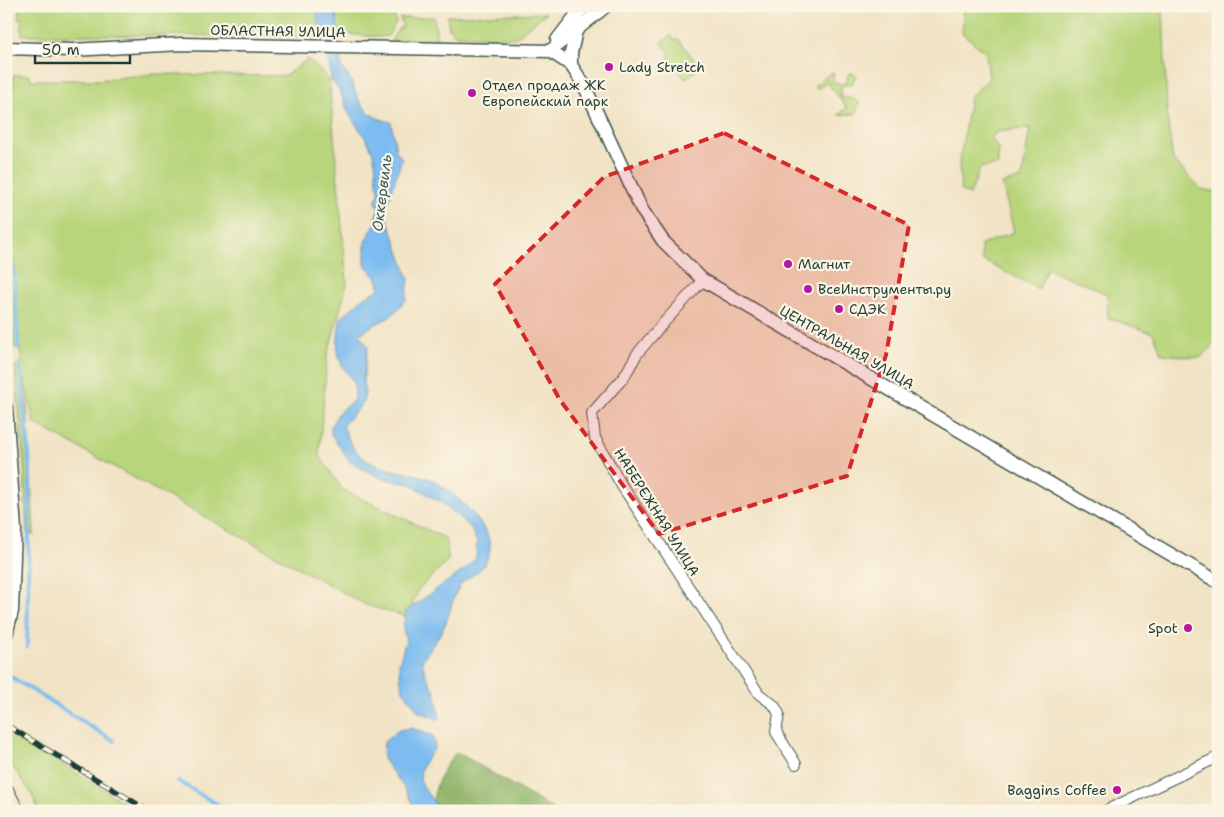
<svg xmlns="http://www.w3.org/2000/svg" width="1224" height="817" font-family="'Shantell Sans',sans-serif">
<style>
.green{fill:#b8d57b;stroke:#6c8958}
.forest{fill:#92b66b;stroke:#587a50}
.water{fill:#7cbcf0;stroke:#4e7c92}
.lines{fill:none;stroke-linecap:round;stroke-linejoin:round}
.stream{stroke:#7cbcf0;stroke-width:4}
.minor-casing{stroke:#3e564a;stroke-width:12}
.tertiary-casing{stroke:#3e564a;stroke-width:15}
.secondary-casing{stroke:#3e564a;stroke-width:16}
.minor{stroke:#fff;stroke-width:10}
.tertiary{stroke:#fff;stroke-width:12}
.secondary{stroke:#fde4d1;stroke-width:14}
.rail-casing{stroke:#1f3d34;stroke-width:5.5}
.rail{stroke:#fcf5e5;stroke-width:4;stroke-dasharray:11;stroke-linecap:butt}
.marked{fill:#d62828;fill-opacity:0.2;stroke:#d62828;stroke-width:4;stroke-dasharray:10 6;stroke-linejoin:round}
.poi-dot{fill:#b5179e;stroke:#fcf5e5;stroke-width:2}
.labels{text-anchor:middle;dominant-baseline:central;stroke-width:4.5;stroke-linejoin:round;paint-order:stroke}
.street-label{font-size:14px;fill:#1f3d34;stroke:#fcf5e5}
.poi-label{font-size:14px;fill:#1f3d34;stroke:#fcf5e5;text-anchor:start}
.water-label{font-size:15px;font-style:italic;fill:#365d63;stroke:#fcf5e5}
</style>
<rect width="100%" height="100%" fill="#fcf5e5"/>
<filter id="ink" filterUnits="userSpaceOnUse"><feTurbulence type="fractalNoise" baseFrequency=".02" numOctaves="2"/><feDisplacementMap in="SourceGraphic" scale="10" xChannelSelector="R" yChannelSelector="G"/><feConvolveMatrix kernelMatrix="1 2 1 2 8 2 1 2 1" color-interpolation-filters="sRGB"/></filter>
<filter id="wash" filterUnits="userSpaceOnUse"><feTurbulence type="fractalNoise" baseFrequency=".0096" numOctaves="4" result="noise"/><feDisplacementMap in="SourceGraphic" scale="20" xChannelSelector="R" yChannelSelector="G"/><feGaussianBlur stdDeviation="1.12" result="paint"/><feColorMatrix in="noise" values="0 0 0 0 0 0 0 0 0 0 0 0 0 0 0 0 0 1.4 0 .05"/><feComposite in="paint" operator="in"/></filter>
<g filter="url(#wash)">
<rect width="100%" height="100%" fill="#f1e3c5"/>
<g class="green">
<polygon points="20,6 379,6 380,14 393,11 396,22 388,36 380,37 322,32 312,28 306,30 300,36 22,35 22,19 18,19"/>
<polygon points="964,6 1163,6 1167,116 1173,160 1201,189 1218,192 1218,342 1200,358 1162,354 1153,333 1108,318 1107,294 1047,268 1039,289 982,260 981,245 1014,232 1002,184 1022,178 1030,128 996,132 991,139 998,148 998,165 980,168 970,195 961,191 959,164 970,97 989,79 986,53 962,33"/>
<polygon points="546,13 515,38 456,35 449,29 447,16"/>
<polygon points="434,17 437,39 391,41 399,28 403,28 400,18"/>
<polygon points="671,35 675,41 678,39 700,67 685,79 667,56 670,53 661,43"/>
<polygon points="308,59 329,79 347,284 327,357 319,455 343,490 445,538 449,559 418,590 407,617 366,605 34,423 24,378 27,400 34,535 27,534 24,464 15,366 21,364 20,348 14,348 9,313 6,89 13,90 13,75 30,75 31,80 99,80 152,74 285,76"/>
<polygon points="832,72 834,72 833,82 846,84 848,74 852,73 856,76 852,84 841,86 841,98 853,98 859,103 856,114 838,115 847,108 827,82 817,89 814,86"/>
<polygon points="6,729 128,805 124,810 105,806 89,811 39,811 31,793 6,757"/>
</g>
<path class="forest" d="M457,752L556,811H440L433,800C437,780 443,767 457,752Z"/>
<g class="water">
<path d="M315,6H334C340,25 337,45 341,64C342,70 349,75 351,81C360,104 365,117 391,122L396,151L402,158L385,212L409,279L406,300L390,317L372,326L359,335L368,346L363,381L365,393L363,403L343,425C347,437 352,449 362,457C382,473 408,470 430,479C449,487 493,527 490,549C486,572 475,571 462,583C453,593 451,610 446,622C440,636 430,648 422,661L425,673L435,692L440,718L437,719L419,712L403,690L401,682L399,664L406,639L403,630L406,611L464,570L476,558L477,543L471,528L442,503L410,484L383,479L351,463L331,434V426L339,412L354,400C357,374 346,379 340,360C335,348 339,332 340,319L364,297L380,289L377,278L365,265V242L376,222L375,218L379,208L375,200L380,193C374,179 378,165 372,151C367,136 354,125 348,111C342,99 341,88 331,81C332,67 326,59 324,46C321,32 319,20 315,6Z"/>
<path d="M412,728L433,736L435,748C410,778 420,782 440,811H416L405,789L383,759L384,742L399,730Z"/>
</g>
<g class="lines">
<g class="stream">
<polyline points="14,268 18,348"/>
<polyline points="20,365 30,467 27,647"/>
<polyline points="8,675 114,741"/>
<polyline points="178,781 228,811"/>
</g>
</g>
</g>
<g filter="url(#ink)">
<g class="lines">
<g class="minor-casing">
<g id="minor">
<polyline points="703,280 658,329 637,354 624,377 592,413 595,438 622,486 759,694 774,705 779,714 776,732 796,764"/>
<polyline points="1105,811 1218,757"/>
</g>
</g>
<g class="tertiary-casing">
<g id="tertiary">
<polyline points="557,40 577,14 586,6"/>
<polyline points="6,48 72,50 182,44 550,51"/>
<polyline points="550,51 571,65 584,85 642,210 663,241 703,280 1218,582"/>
<polyline points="550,51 606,6"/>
<polyline points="571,65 571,53 576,31"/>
<polyline points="6,408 15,529 12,611 6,635"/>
</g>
</g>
<g class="secondary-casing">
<polyline id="secondary" points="6,790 17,811"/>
</g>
<use href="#minor" class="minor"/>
<use href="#tertiary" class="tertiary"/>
<use href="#secondary" class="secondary"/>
<g class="rail-casing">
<polyline id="rail" points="6,725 149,811"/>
</g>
<use href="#rail" class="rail"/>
</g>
</g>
<path class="marked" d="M724,133L909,225L886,355L847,476L659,534L560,400L495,284L604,177Z"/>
<g class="poi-dot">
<circle cx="609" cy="67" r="5"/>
<circle cx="472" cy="93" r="5"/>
<circle cx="788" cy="264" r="5"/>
<circle cx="808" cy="289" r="5"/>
<circle cx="839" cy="309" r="5"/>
<circle cx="1188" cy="628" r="5"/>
<circle cx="1117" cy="790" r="5"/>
</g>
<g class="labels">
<g class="street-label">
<text transform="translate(278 31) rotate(1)">ОБЛАСТНАЯ УЛИЦА</text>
<text transform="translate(847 347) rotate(30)">ЦЕНТРАЛЬНАЯ УЛИЦА</text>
<text transform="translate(657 512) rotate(58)">НАБЕРЕЖНАЯ УЛИЦА</text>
</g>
<g class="poi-label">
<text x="619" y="67">Lady Stretch</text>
<text x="482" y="85">Отдел продаж ЖК<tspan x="482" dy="16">Европейский парк</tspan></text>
<text x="798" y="264">Магнит</text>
<text x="818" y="289">ВсеИнструменты.ру</text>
<text x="849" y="309">СДЭК</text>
<text x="1178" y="628" text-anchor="end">Spot</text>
<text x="1107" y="790" text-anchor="end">Baggins Coffee</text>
</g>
<g class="water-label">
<text transform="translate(382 193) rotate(-83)">Оккервиль</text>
</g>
</g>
<rect width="1224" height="817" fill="none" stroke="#fcf5e5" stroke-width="25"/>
<path d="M35 55v8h95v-8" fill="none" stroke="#1f3d34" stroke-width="2.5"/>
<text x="42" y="55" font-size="15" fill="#1f3d34" stroke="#fcf5e5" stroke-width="4" paint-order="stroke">50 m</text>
</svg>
